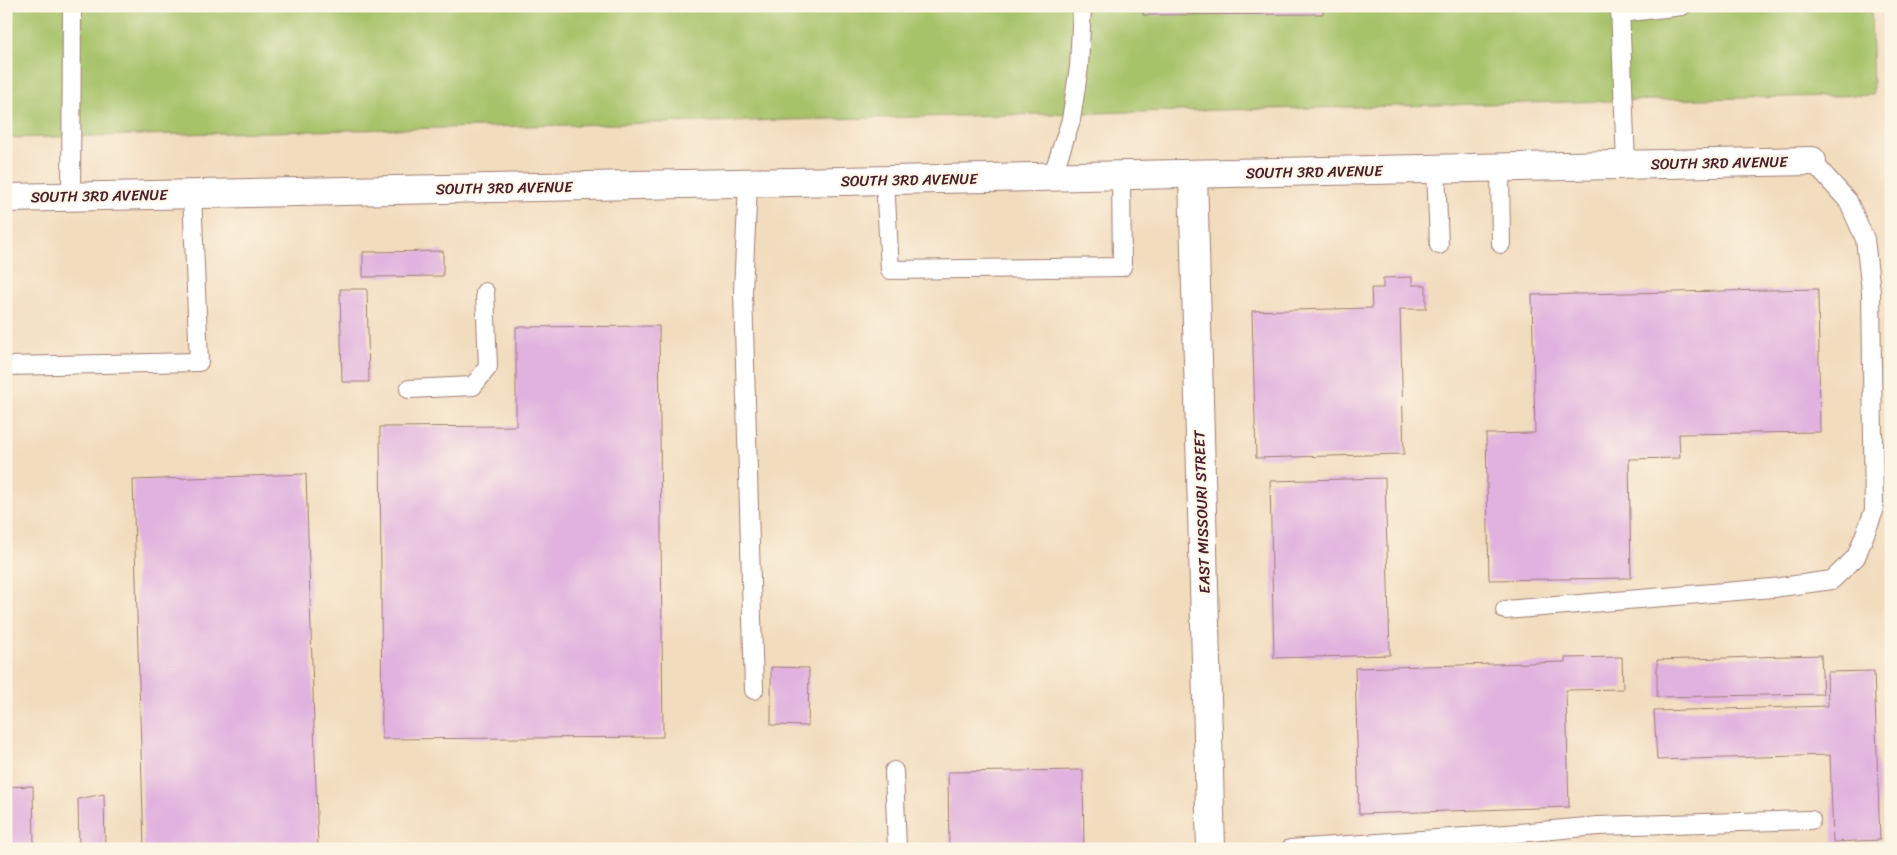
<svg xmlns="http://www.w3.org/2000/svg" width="1897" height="855" font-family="Sriracha,sans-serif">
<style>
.green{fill:#a7c36a;stroke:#78714a}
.building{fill:#e1b2df}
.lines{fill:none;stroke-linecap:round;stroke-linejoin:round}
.service-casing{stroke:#9e7e74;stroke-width:20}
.minor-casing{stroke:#9e7e74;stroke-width:30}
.service{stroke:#fff;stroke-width:18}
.minor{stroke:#fff;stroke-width:28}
.labels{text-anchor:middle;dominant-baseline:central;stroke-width:4;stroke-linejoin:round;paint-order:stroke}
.street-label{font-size:15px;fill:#4a1f2b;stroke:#fcf5e5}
</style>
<rect width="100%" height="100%" fill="#fcf5e5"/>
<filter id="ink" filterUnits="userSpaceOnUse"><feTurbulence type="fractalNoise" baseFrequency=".02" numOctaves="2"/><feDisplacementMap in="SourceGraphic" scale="10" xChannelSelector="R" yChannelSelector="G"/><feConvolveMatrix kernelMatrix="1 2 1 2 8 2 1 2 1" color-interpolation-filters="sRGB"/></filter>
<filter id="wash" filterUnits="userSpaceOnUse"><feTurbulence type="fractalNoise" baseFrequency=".0096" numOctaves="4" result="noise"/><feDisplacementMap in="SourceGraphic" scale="20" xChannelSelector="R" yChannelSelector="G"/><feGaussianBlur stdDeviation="1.12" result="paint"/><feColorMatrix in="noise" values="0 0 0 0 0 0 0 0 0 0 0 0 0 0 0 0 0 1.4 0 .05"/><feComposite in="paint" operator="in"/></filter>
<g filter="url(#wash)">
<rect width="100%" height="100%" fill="#f2dcbe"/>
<polygon class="green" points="6,6 1871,6 1873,95 6,138"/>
<g id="blocks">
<g class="building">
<polygon points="1143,6 1323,6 1323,14 1143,15"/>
<polygon points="443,251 443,276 363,277 363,252"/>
<polygon points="1412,277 1412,285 1426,285 1426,309 1400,309 1404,454 1256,458 1252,311 1372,308 1371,288 1383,288 1383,278"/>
<polygon points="340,289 367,289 369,382 342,382"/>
<polygon points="1818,289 1820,432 1679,434 1680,458 1629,459 1631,578 1489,580 1486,434 1535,433 1532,295"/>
<polygon points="659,326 663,737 382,739 380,427 516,426 516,327"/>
<polygon points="306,474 318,849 144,849 133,480"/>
<polygon points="1385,478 1390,655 1274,658 1270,481"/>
<polygon points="1821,655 1823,694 1657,697 1657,660"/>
<polygon points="1622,657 1623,689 1566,690 1569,807 1359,814 1355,668 1565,662 1565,658"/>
<polygon points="771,667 809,668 808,726 771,725"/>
<polygon points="1874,671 1880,840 1833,842 1830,755 1657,760 1654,711 1828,706 1827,672"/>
<polygon points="1083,770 1084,849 949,849 948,772"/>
<polygon points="33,786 34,849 6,849 6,787"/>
<polygon points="104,794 105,849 79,849 78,799"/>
</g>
</g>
</g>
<g filter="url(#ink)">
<use href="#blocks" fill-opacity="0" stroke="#9e7e74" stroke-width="1"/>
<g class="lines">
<g class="service-casing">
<g id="service">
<polyline points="1620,6 1626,165"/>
<polyline points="1620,13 1682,6"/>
<polyline points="1500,168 1501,244"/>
<polyline points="1436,169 1439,245"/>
<polyline points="1052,177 1071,120 1079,67 1082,6"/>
<polyline points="885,181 890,270 1122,267 1121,176"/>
<polyline points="748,183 743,291 754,690"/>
<polyline points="71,197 72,6"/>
<polyline points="6,366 199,362 192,194"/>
<polyline points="409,389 473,386 488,367 485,292"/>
<polyline points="1505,610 1773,588 1832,580 1856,557 1874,511 1871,292 1865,239 1848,201 1812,161"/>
<polyline points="894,771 897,849"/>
<polyline points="1290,849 1495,835 1598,826 1811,820"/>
</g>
</g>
<g class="minor-casing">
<g id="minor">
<polyline points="1193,174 1211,849"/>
<polyline points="6,198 1812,161"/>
</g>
</g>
<use href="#service" class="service"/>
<use href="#minor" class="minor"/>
</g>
</g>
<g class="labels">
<g class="street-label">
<text transform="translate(1719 163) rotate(-1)">SOUTH 3RD AVENUE</text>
<text transform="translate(1314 172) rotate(-1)">SOUTH 3RD AVENUE</text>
<text transform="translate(909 180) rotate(-1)">SOUTH 3RD AVENUE</text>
<text transform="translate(504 188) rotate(-1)">SOUTH 3RD AVENUE</text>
<text transform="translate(99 196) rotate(-1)">SOUTH 3RD AVENUE</text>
<text transform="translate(1202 512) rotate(-92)">EAST MISSOURI STREET</text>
</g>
</g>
<rect width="1897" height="855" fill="none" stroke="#fcf5e5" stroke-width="25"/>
</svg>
